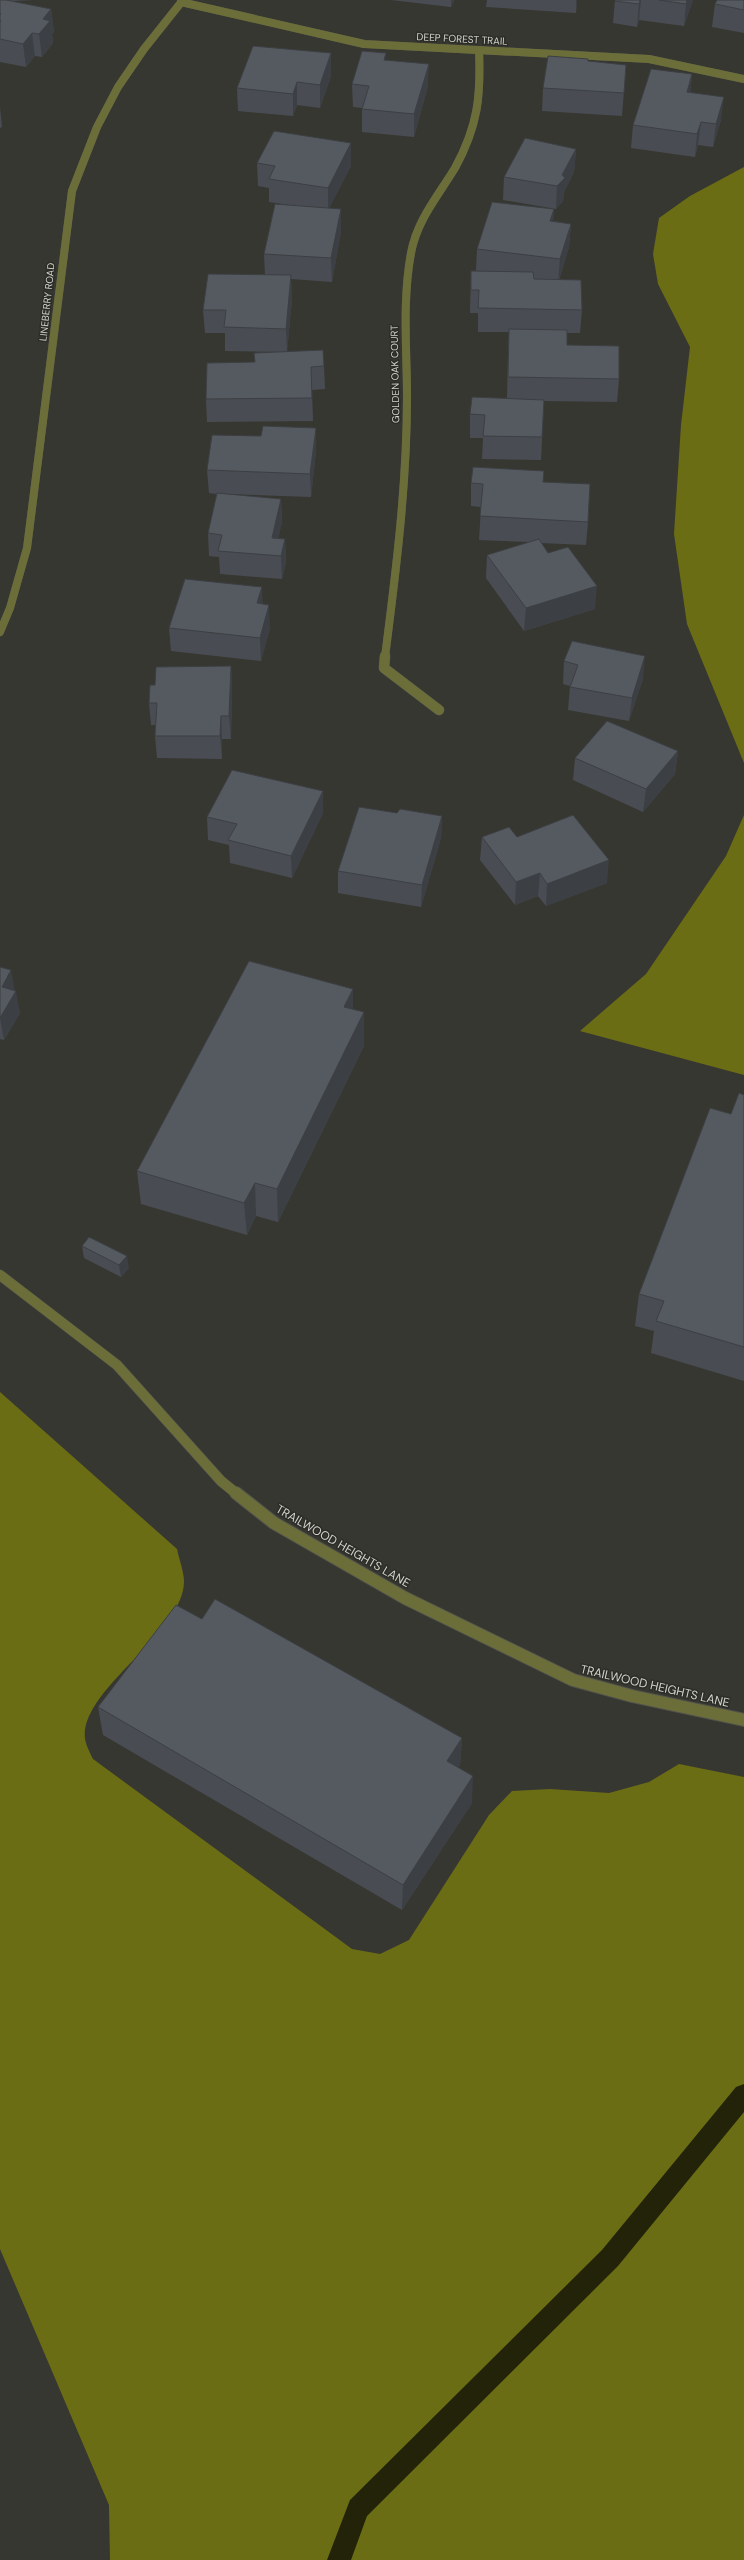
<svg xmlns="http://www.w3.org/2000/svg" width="744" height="2560" font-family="'DM Sans',sans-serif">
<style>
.forest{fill:#6b6d15}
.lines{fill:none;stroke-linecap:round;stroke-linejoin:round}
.stream{fill:#222309;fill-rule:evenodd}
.minor-far2-casing{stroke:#53534d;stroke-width:8}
.minor-far1-casing{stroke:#53534d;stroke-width:11}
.minor-casing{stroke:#53534d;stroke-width:14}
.minor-far2{stroke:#6c6e39;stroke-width:8}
.minor-far1{stroke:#6c6e39;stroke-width:10}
.minor{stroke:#6c6e39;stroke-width:12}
.wall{fill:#494d53}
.shaded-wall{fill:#3c3f43}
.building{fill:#555a60;stroke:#3c3f43}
.labels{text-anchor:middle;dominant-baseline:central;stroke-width:3;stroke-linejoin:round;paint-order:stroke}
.far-street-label{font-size:10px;fill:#d3d3cf;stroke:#2d2d27}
.street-label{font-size:12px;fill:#d3d3cf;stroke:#2d2d27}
</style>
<rect width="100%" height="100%" fill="#373731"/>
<g class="forest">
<polygon points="744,167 744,763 687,624 674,534 681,425 690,347 658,284 653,254 659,218 690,196"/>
<polygon points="744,815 744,1075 580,1031 646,974 726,856"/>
<path d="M0,1392L177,1549C179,1559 184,1572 184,1582C183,1634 79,1690 85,1739C86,1745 90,1753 93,1759L352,1949L380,1954L409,1940L489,1815L512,1791L550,1789L609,1793L649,1782L679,1764L744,1777V2560H110L109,2505L0,2249Z"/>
</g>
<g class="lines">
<polygon class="stream" points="744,2084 744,2112 618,2266 367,2516 351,2560 327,2560 350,2500 602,2250 736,2087"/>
<g class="minor-far2-casing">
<g id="minor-far2">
<polyline points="181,2 364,44 649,59 744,79"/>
<polyline points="0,632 10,608 27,548 72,191 97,127 118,87 144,49 183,0"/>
<path d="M385,657C396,571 407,484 407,397C407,349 402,302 411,253C417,220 438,196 455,168C478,126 481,96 479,50"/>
</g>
</g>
<g class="minor-far1-casing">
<g id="minor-far1">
<polyline points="385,656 384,668 439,710"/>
<polyline points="0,1275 117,1365 221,1481 237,1494"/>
</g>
</g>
<g class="minor-casing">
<polyline id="minor" points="236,1493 274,1523 405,1598 573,1680 632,1696 744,1720"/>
</g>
<use href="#minor-far2" class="minor-far2"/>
<use href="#minor-far1" class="minor-far1"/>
<use href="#minor" class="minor"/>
</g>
<g class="wall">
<polygon points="0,0 34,0 11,1 51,9 54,32 52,34 53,43 42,57 35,56 26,67 0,62"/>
<polygon points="391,0 454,0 451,7"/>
<polygon points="487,0 577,0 576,13 486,7"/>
<polygon points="615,0 693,0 684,26 639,20 637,27 613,23"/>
<polygon points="744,0 744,33 712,27 715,4"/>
<polygon points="331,53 331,76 320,108 297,105 293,116 238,111 237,88"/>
<polygon points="588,59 588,61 626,65 622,116 542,111 543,88"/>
<polygon points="386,60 428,86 414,137 362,132 362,108 353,107 352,84"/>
<polygon points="692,74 690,92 721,120 713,147 698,145 695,157 631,148 633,125"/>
<polygon points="0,107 2,127 0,128"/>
<polygon points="576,149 574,172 564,192 563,201 556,209 503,200 504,177"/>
<polygon points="257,163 351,166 329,208 341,232 332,282 291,279 292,299 287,352 324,366 325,389 312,390 313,421 207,422 206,399 255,362 254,353 280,352 225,351 225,333 205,333 203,310 265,275 264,254 296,206 269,202 269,188 258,186"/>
<polygon points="554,209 553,221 571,224 569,247 559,280 582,310 580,333 567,333 567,345 619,379 617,402 544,401 541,460 482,459 483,438 470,438 470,414 507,399 508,352 509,332 478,332 478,313 470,313 471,271 476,271 477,249"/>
<polygon points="316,428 316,451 311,497 226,494 281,499 282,522 278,538 285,539 286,562 282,579 220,574 219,557 209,556 208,533 217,494 209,493 207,470"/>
<polygon points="543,482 588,522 586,545 541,543 548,553 595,609 524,631 486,578 487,555 529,542 479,540 481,507 471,506 471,483"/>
<polygon points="169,628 270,628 261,661 171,651"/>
<polygon points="564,661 643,679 629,721 568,710 570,686 563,684"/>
<polygon points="231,666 232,689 231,739 222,739 222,759 157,758 155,736 155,725 151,725 149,703 155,685"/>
<polygon points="678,751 675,774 643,812 573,780 575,758"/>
<polygon points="323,791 323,813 292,878 230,863 229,845 208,840 207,817"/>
<polygon points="442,816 441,838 421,907 338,893 338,871"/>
<polygon points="482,837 517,837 607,883 546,906 538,896 515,905 480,860"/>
<polygon points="0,967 14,991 20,1013 4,1040 0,1039"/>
<polygon points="364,1012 364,1046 278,1222 256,1216 247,1235 141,1204 137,1171"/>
<polygon points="744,1095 744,1381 651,1353 654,1331 635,1326 639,1294 731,1114"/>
<polygon points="82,1246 129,1268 121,1277 84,1258"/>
<polygon points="202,1619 462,1738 460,1765 458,1768 472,1803 402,1910 103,1735 98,1707"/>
</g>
<g class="shaded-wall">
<polygon points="451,0 454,0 451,7"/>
<polygon points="576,0 577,0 576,13"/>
<polygon points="640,0 641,0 639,20 637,27 639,4"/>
<polygon points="687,0 693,0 684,26 686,4"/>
<polygon points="51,9 54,32 52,34 53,43 42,57 39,34 43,19"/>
<polygon points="32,33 35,56 26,67 23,44"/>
<polygon points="331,53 331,76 320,108 320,85"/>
<polygon points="429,64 428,86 414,137 414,114"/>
<polygon points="692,74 690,97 687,92"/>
<polygon points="297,82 297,105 293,116 293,94"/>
<polygon points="724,97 721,120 713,147 716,124"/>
<polygon points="701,122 698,145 695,157 697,134"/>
<polygon points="351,143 351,166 328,211 328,188"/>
<polygon points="576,149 574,172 564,192 563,201 556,209 557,186"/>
<polygon points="341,209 341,232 332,282 331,258"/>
<polygon points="554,209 552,232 550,221"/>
<polygon points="571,224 569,247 558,282 560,259"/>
<polygon points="291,275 292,299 287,352 286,329"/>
<polygon points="316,428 316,451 311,497 310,474"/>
<polygon points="281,499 282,522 275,555 272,538"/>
<polygon points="285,539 286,562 282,579 281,556"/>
<polygon points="597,586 595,609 524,631 526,608"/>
<polygon points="262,587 263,610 257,603"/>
<polygon points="269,605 270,628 261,661 260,638"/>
<polygon points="645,656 643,679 629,721 632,698"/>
<polygon points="231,666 232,689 231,739 229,716"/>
<polygon points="221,716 222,739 222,759 220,736"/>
<polygon points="678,751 675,774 643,812 646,789"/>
<polygon points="323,791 323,813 292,878 291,856"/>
<polygon points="442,816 441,838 421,907 422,885"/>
<polygon points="609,860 607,883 546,906 547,884"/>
<polygon points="540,873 538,896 515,905 516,882"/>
<polygon points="11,970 15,992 2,987"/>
<polygon points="353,989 353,1023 344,1007"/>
<polygon points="16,991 20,1013 4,1040 0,1018"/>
<polygon points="364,1012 364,1046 278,1222 277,1189"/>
<polygon points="255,1183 256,1216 247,1235 244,1203"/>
<polygon points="127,1256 129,1268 121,1277 119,1265"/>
<polygon points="462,1738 460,1765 445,1788 447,1761"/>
<polygon points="473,1776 472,1803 402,1910 403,1885"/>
</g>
<g class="building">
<polygon points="0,0 6,0 51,9 43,19 50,21 39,34 32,33 23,44 0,39 0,22 1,21 0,21 0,15 1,14 0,14"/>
<polygon points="615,0 640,0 639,4 615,1"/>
<polygon points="659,0 687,0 686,4"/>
<polygon points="717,0 744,0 744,10 715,4"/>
<polygon points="253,46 331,53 320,85 297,82 293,94 237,88"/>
<polygon points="362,51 386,53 384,60 429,64 414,114 362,109 369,86 352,84"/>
<polygon points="548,56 588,59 588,61 626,65 624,93 543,88"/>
<polygon points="651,69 692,74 687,92 724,97 716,124 701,122 697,134 633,125"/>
<polygon points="274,131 351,143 328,188 269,179 275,166 257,163"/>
<polygon points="525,138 576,149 562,175 565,178 557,186 504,177"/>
<polygon points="492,202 554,209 550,221 571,224 560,259 477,249"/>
<polygon points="275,204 341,209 331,258 264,254"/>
<polygon points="471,271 533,272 534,279 581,280 582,310 478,308 479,290 471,290"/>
<polygon points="208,274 291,275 286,329 224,327 226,310 203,310"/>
<polygon points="509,329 567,330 567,345 619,346 619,379 508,377"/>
<polygon points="323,350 324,366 311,367 312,398 206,399 207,363 255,362 254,353"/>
<polygon points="472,397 544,400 542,437 483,436 485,415 470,414"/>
<polygon points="263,426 316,428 310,474 207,470 212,435 261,436"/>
<polygon points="473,467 544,471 543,482 590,484 588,522 480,516 483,484 471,483"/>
<polygon points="217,493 281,499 272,538 285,539 281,556 218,551 222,535 208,533"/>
<polygon points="539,539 548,553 568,547 597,586 526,608 487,555"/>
<polygon points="185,579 262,587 257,603 269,605 260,638 169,628"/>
<polygon points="572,641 645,656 632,698 570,687 578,665 564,661"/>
<polygon points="231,666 229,716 221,716 220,736 155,736 157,703 149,703 150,685 155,685 156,667"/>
<polygon points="607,721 678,751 646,789 575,758"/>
<polygon points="232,770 323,791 291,856 228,840 237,824 207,817"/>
<polygon points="359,807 397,813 400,809 442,816 422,885 338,871"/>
<polygon points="573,815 609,860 547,884 540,873 516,882 482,837 509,827 517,837"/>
<polygon points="249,961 353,989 344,1007 364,1012 277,1189 255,1183 244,1203 137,1171"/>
<polygon points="0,967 11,970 2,987 16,991 0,1018"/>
<polygon points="739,1093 744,1095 744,1347 656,1321 664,1301 639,1294 710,1108 731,1114"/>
<polygon points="89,1237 127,1256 119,1265 82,1246"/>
<polygon points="215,1599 462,1738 447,1761 473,1776 403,1885 98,1707 176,1605 202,1619"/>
</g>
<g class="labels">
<g class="far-street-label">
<text transform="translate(462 39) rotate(3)">DEEP FOREST TRAIL</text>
<text transform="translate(47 302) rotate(-84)">LINEBERRY ROAD</text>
<text transform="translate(395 374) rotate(-91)">GOLDEN OAK COURT</text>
</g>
<g class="street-label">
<text transform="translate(343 1546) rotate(30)">TRAILWOOD HEIGHTS LANE</text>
<text transform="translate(655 1686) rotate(13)">TRAILWOOD HEIGHTS LANE</text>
</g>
</g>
</svg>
